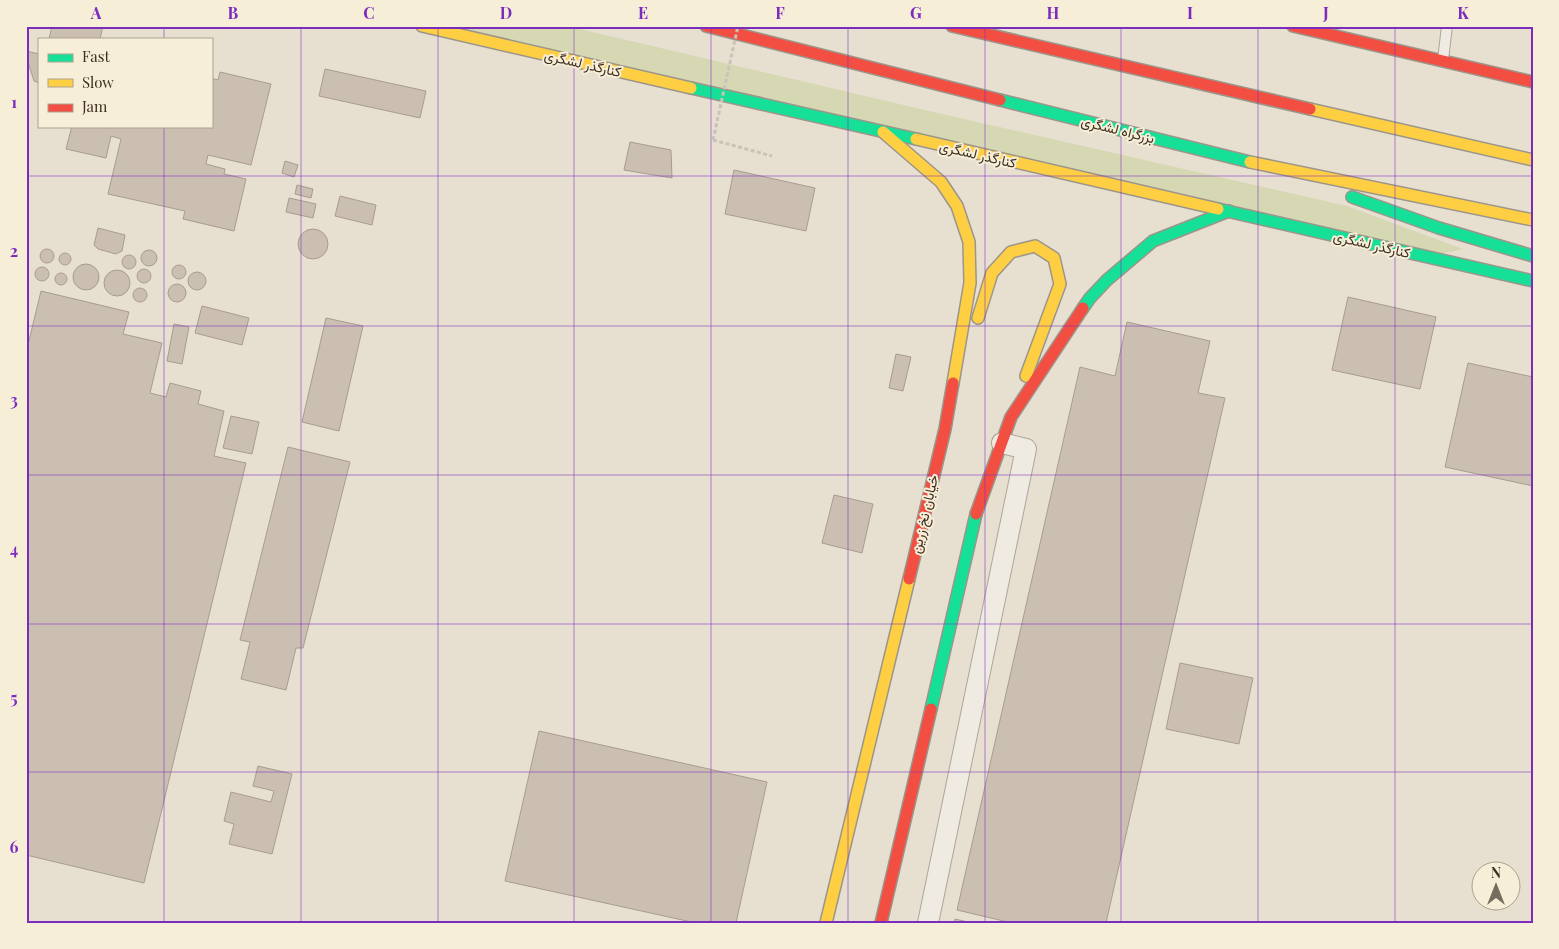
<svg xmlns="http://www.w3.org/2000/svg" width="1559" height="949" font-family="'Playfair Display',Vazirmatn,serif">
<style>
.green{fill:#d6d7b3}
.building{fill:#cbbfb2;stroke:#a89c90}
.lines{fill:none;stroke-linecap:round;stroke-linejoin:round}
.lane-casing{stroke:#ada599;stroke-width:12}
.street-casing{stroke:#ada599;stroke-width:22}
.fast-casing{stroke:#9c958a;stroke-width:14}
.slow-casing{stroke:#9c958a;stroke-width:14}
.jam-casing{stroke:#9c958a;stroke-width:14}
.path{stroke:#c8c2b9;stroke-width:3;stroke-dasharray:4 2.5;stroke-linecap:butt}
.lane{stroke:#efebe3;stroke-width:10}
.street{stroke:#efebe3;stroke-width:20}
.fast{stroke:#16e098;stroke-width:11}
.slow{stroke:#ffcf43;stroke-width:11}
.jam{stroke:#f24e42;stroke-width:11}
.path-bridge{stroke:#c8c2b9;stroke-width:3;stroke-dasharray:4 2.5;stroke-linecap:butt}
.grid{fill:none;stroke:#7b2cbf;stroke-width:1;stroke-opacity:0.55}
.labels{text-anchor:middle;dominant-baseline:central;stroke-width:4;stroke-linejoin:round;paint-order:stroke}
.street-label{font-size:14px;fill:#3d2e20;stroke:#f7eed8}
.neatline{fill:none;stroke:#7b2cbf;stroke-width:2}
.grid-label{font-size:16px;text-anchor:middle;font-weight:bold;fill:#7b2cbf}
</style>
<rect width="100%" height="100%" fill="#e7e0d1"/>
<polygon class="green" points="451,26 567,26 942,114 1347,206 1463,249 1441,254"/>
<g class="building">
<polygon points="52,26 103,26 100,39 49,39"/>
<polygon points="26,51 39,54 39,83 34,81 26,56"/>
<polygon points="325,69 426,91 420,118 319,96"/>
<polygon points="220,72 271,84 251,165 208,155 206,164 225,169 224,174 246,179 234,231 183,219 185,211 108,194 121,139 111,136 106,158 66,149 72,126 211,126 211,78 218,80"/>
<polygon points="630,142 671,150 672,178 624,170"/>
<polygon points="285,161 298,165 294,177 282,173"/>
<polygon points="734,170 815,188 806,231 725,214"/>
<polygon points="297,185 313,189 311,198 295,194"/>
<polygon points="340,196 376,205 372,225 335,216"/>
<polygon points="289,198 316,204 313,218 286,212"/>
<polygon points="98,228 125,235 122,251 116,254 98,249 94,245"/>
<circle cx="313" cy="244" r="15"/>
<circle cx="47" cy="256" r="7"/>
<circle cx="149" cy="258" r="8"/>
<circle cx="65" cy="259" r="6"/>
<circle cx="129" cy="262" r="7"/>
<circle cx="86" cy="277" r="13"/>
<circle cx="179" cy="272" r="7"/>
<circle cx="42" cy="274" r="7"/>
<circle cx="144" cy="276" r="7"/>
<circle cx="117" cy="283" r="13"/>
<circle cx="197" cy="281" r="9"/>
<circle cx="61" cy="279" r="6"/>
<circle cx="177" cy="293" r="9"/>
<circle cx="140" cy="295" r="7"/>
<polygon points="41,291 129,312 123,334 162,343 150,393 166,397 170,383 201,391 198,404 224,411 214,456 246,463 144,883 26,855 26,353"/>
<polygon points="1348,297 1436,317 1420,389 1332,370"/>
<polygon points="202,306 249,318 242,345 195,333"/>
<polygon points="326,318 363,326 339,431 302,422"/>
<polygon points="1127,322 1210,341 1198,393 1225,398 1106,923 1012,923 957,910 1080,367 1115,376"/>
<polygon points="174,324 189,327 182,364 167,361"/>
<polygon points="896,354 911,357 903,391 889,388"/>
<polygon points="1468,363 1533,377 1533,486 1445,467"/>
<polygon points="231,416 259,422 252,454 223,448"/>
<polygon points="288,447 350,462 303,648 296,648 286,690 241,679 250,642 240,640"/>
<polygon points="834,495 873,504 862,553 822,543"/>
<polygon points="1180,663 1253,678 1239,744 1166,729"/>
<polygon points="539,731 767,782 736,923 696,923 505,881"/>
<polygon points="258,766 292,774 272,854 229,844 234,824 224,821 231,792 271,802 274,791 253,786"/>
<polygon points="955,919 972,923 954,923"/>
</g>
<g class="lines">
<g class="lane-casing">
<polyline id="lane" points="1443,60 1447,26"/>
</g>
<g class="street-casing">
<polyline id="street" points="928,923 1026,449 1002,443"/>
</g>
<g class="fast-casing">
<g id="fast">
<polyline points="691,88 916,139"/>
<polyline points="1000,100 1250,162"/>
<polyline points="1352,197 1439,228 1533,256"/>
<polyline points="1218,209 1533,281"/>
<polyline points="1083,308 1090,298 1107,280 1153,241 1229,211"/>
<polyline points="931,709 976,514"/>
</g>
</g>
<g class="slow-casing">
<g id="slow">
<polyline points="422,26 691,88"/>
<polyline points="1310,109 1533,160"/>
<polyline points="883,132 941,182 957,206 969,242 970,283 953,383"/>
<polyline points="916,139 1218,209"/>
<polyline points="1250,162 1533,220"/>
<polyline points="978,318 992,273 1011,252 1035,246 1054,258 1060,284 1026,376"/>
<polyline points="826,923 909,579"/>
</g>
</g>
<g class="jam-casing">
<g id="jam">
<polyline points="706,26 1000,100"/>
<polyline points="952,26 1310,109"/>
<polyline points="1293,26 1533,82"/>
<polyline points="976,514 1011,417 1083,308"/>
<polyline points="909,579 945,429 953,383"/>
<polyline points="881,923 931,709"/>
</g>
</g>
<polyline class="path" points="713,140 772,156"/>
<use href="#lane" class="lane"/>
<use href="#street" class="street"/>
<use href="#fast" class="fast"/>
<use href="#slow" class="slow"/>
<use href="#jam" class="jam"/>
<polyline class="path-bridge" points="713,140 738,26"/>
</g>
<path class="grid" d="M164,26V39M301,26V923M438,26V923M574,26V923M711,26V923M848,26V923M985,26V923M1121,26V923M1258,26V923M1395,26V923M164,126V923M26,176H1533M26,326H1533M26,475H1533M26,624H1533M26,772H1533"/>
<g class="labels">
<g class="street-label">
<text transform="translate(583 63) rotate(13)">کنارگذر لشگری</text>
<text transform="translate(1118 129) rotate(14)">بزرگراه لشگری</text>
<text transform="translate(978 154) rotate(13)">کنارگذر لشگری</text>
<text transform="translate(1372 244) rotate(13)">کنارگذر لشگری</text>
<text transform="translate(924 514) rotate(-77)">خیابان نخ زرین</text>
</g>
</g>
<rect width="1559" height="949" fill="none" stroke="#f7eed8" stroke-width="55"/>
<rect x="38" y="38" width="175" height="90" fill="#f7eed8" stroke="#ada18e"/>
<rect x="48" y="54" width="25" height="8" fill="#16e098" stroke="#ada18e"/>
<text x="82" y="62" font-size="15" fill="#3d2e20">Fast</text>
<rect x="48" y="79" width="25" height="8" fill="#ffcf43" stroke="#ada18e"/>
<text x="82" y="88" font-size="15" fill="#3d2e20">Slow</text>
<rect x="48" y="104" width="25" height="8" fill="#f24e42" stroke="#ada18e"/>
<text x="82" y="112" font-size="15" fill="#3d2e20">Jam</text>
<g transform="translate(1496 886)"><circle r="24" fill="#f7eed8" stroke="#ada18e"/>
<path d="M0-4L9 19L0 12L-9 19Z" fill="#786c5e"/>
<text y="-8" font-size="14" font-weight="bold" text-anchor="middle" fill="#3d2e20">N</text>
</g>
<rect x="28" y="28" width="1504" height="894" class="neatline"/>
<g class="grid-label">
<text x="96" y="19">A</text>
<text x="233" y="19">B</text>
<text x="369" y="19">C</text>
<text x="506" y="19">D</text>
<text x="643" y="19">E</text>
<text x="780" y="19">F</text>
<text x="916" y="19">G</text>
<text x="1053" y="19">H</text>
<text x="1190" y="19">I</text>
<text x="1326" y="19">J</text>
<text x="1463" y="19">K</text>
<text x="14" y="108">1</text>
<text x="14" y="257">2</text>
<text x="14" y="406">3</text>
<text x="14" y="555">4</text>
<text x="14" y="704">5</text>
<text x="14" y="853">6</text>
</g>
</svg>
